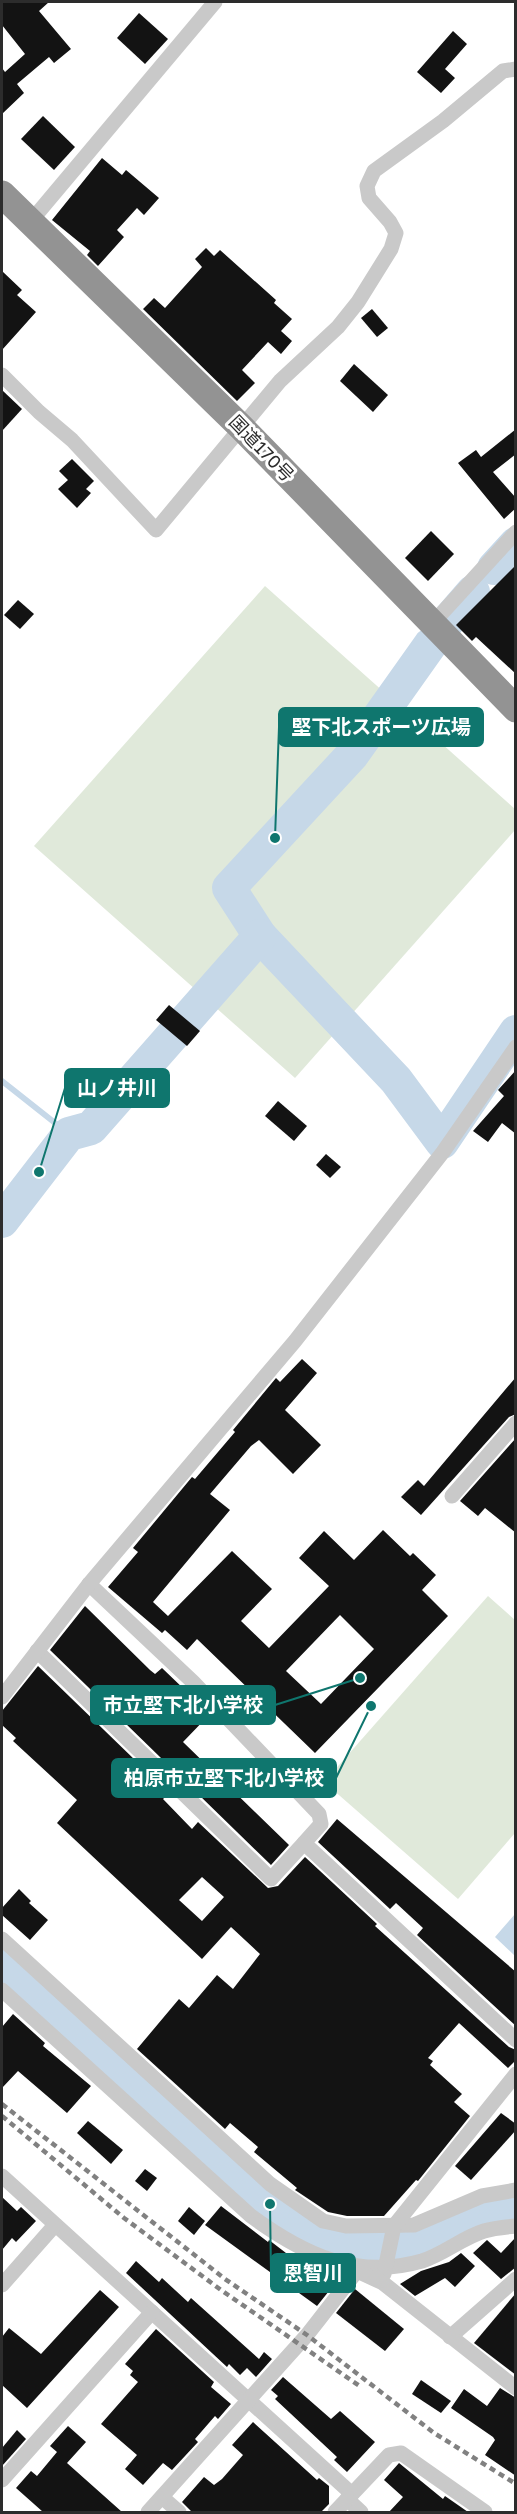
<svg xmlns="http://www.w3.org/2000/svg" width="517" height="2514" font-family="'Golos Text','Noto Sans JP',sans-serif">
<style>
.green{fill:#e0e9da}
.water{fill:#c6d8e8}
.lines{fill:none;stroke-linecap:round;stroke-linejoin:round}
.stream{stroke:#c6d8e8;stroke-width:6}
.river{stroke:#c6d8e8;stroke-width:34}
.building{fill:#131313;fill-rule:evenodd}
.street{stroke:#c9c9c9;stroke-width:15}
.highway{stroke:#939393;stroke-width:27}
.rail{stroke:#818181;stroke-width:4.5;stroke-dasharray:6 4.5;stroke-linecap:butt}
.labels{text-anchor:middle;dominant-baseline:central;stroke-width:6;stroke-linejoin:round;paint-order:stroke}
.street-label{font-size:18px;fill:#2c2c2c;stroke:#fff}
.leader{fill:none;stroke:#0f766e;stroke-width:2}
.callout-dot{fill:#0f766e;stroke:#fff;stroke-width:2}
.callout{fill:#0f766e;stroke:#0f766e;stroke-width:2}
.callout-label{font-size:20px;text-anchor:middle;font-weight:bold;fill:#fff}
</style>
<rect width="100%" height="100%" fill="#fff"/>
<g class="green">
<polygon points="265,586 515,809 515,830 295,1078 34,846"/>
<polygon points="488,1596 515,1620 515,1833 458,1899 324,1782"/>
</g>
<polygon class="water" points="515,1914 515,1956 495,1937"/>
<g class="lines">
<polyline class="stream" points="2,1081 69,1134"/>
<g class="river">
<polyline points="494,568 516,544"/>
<polyline points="447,622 473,592"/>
<polyline points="430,645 352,755 229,888 260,936 396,1080 442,1142 516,1032"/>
<polyline points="2,1221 69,1134 91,1128 260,936"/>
<polyline points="2,1962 270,2204 308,2232 342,2248 378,2248 429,2239 475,2216 516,2206"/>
</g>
</g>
<g class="building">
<polygon points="2,2 49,2 39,11 71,49 54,63 49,57 17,84 24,93 2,114 2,68 5,72 25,54 2,25"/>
<polygon points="139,13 168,39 145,64 117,38"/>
<polygon points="453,31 467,44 445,69 455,78 441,93 417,72"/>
<polygon points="43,116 75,147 54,170 21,139"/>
<polygon points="102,158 122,175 126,170 159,198 144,215 137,208 117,230 124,237 98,266 87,255 90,251 52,220"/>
<polygon points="206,248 214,256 220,250 276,300 274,303 292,319 281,331 292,341 281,354 268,342 242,370 255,383 237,401 143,309 154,298 165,308 202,267 195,259"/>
<polygon points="2,271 22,290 17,295 36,312 2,350"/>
<polygon points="372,309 388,328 377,337 361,318"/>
<polygon points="354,364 388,395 373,412 340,381"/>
<polygon points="2,390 22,409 2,431"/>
<polygon points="516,429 516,454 493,472 516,498 516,508 504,519 458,463 476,450 481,457"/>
<polygon points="72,459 94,481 86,489 91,493 77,508 58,489 68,480 59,471"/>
<polygon points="431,531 454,554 428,581 405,558"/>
<polygon points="516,565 516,674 476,637 472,641 456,625"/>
<polygon points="18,600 34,614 20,629 4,615"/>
<polygon points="169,1005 200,1031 187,1046 156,1020"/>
<polygon points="516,1070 516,1134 502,1123 488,1142 473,1131 504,1096 498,1090"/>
<polygon points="278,1101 307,1126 294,1141 265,1116"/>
<polygon points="326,1154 341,1167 330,1178 316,1165"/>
<path d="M302,1359L317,1373L285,1410L321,1445L293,1474L259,1440L251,1446L210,1494L230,1510L153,1602L168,1616L232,1551L272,1589L241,1621L269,1648L329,1586L299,1558L324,1531L354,1560L383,1530L410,1556L413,1553L436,1575L422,1590L448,1616L315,1753L197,1639L187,1650L165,1630L162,1633L108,1587L138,1552L133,1548L192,1477L195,1479L235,1432L233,1430L276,1378L280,1382ZM340,1615L374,1649L321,1704L286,1671Z"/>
<polygon points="516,1377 516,1414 509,1417 421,1515 401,1497 418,1480 424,1486"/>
<polygon points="516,1438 516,1533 485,1508 478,1516 460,1501"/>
<polygon points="85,1606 150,1670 155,1674 162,1668 210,1714 183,1742 289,1845 271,1865 50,1650"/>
<path d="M38,1666L169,1793L163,1799L192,1829L198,1822L268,1888L278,1886L305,1857L377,1924L375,1926L509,2047L516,2050V2060L508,2068L459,2023L428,2058L433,2061L430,2065L462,2094L454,2102L470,2116L418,2181L416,2180L384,2216H347L328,2212L295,2190L297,2188L254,2152L258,2147L230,2123L225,2129L137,2049L179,1999L189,2008L217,1975L233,1989L260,1954L231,1927L202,1959L57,1823L77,1800L13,1741L16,1738L2,1725V1711ZM202,1877L224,1897L202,1921L179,1900Z"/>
<polygon points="337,1819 516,1972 516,2026 417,1935 423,1928 396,1903 390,1909 318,1842"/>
<polygon points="19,1889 31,1901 29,1903 48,1920 30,1940 2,1915 2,1908"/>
<polygon points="13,2014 45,2043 43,2046 91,2086 67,2113 18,2071 2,2088 2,2027"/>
<polygon points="501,2113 516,2124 516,2130 471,2180 455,2166"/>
<polygon points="88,2121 123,2150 111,2164 77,2133"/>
<polygon points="145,2169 157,2178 147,2191 135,2181"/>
<polygon points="2,2197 17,2211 21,2207 36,2221 16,2242 12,2238 2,2250"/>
<polygon points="221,2206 268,2242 269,2240 286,2253 293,2254 309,2267 312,2263 341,2276 317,2306 205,2225"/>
<polygon points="189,2207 205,2221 194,2235 178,2221"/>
<polygon points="516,2237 516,2267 501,2279 473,2253 487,2240 501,2253"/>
<polygon points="461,2253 475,2266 455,2287 445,2278 415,2296 400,2284 421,2271 449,2262"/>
<polygon points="136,2261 159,2282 162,2278 188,2302 191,2298 259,2359 264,2352 272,2359 256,2377 247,2368 240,2375 229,2364 227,2367 126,2273"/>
<polygon points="355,2289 404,2329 385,2351 336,2313"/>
<polygon points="100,2290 119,2307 27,2408 2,2385 2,2337 9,2328 41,2354"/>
<polygon points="516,2293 516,2375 474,2343"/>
<polygon points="156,2329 214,2382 211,2387 231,2404 218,2419 215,2416 195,2439 198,2442 172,2470 163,2463 143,2485 125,2469 137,2455 101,2424 138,2382 130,2375 133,2371 125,2364"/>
<polygon points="283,2377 331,2419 340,2411 375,2442 347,2472 334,2460 337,2457 275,2399 278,2396 271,2390"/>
<polygon points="421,2380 451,2401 441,2413 412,2394"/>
<polygon points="500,2388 516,2398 516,2476 485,2455 495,2440 493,2437 451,2408 464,2389 487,2406"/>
<polygon points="253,2422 317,2480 319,2478 329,2486 329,2504 321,2512 192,2512 182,2502 204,2477 214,2485 222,2479 243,2455 232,2445"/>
<polygon points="68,2426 86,2442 67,2463 122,2512 43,2512 16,2488 31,2471 37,2476 57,2452 50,2446"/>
<polygon points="17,2430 26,2439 2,2466 2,2448"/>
<polygon points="399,2463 443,2499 445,2496 468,2512 389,2512 403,2497 384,2480"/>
</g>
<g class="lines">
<g class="street">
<polyline points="31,221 215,2"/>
<polyline points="2,375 39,412 72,440 156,530 280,381 338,327 358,302 391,249 396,233 390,222 369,198 367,186 374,171 443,121 503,71 516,69"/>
<polyline points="432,624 516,532"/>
<polyline points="452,1496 516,1423"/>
<polyline points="89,1584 193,1682 319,1814 321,1824 304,1843 516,2040"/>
<polyline points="37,1651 271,1879 304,1843"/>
<polyline points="2,1697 89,1584 295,1341 443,1152 516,1047"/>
<polyline points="2,1939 270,2184 323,2221 346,2226 414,2225 482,2196 516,2190"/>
<path d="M2,1990L251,2216C303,2254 356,2280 422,2261C444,2254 462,2238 484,2231C494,2228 505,2227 516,2226"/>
<polyline points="2,2176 352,2494"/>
<polyline points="384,2274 394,2226 516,2074"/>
<polyline points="2,2285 55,2225"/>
<polyline points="450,2337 516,2279"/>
<polyline points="2,2480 152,2312"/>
<polyline points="162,2497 179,2512"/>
<polyline points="347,2499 361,2512"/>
<polyline points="148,2512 307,2335 357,2271 383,2283 516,2388"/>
<polyline points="335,2512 389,2455 401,2453 485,2512"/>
</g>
<polyline class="highway" points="2,194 242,428 516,709"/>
<g class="rail">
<polyline points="2,2104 225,2279 307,2335 434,2433 516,2484"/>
<polyline points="2,2116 124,2218 221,2290 361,2387"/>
</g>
</g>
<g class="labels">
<g class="street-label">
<text transform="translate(262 448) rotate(46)">国道170号</text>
</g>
</g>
<path class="leader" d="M275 838L279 727M39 1172L65 1088M360 1678L275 1705M371 1706L336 1778M270 2204L271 2273"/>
<g class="callout-dot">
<circle cx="275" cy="838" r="6"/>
<circle cx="39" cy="1172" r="6"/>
<circle cx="360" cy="1678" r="6"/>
<circle cx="371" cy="1706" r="6"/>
<circle cx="270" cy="2204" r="6"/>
</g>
<g class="callout">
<rect x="279" y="708" width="204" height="38" rx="6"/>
<rect x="65" y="1069" width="104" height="38" rx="6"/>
<rect x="91" y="1686" width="184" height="38" rx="6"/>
<rect x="112" y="1759" width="224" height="38" rx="6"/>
<rect x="271" y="2254" width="84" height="38" rx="6"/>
</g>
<g class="callout-label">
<text x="381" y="734">堅下北スポーツ広場</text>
<text x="117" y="1095">山ノ井川</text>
<text x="183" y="1712">市立堅下北小学校</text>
<text x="224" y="1785">柏原市立堅下北小学校</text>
<text x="313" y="2280">恩智川</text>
</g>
<rect width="517" height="2514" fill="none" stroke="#2c2c2c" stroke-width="6"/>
</svg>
